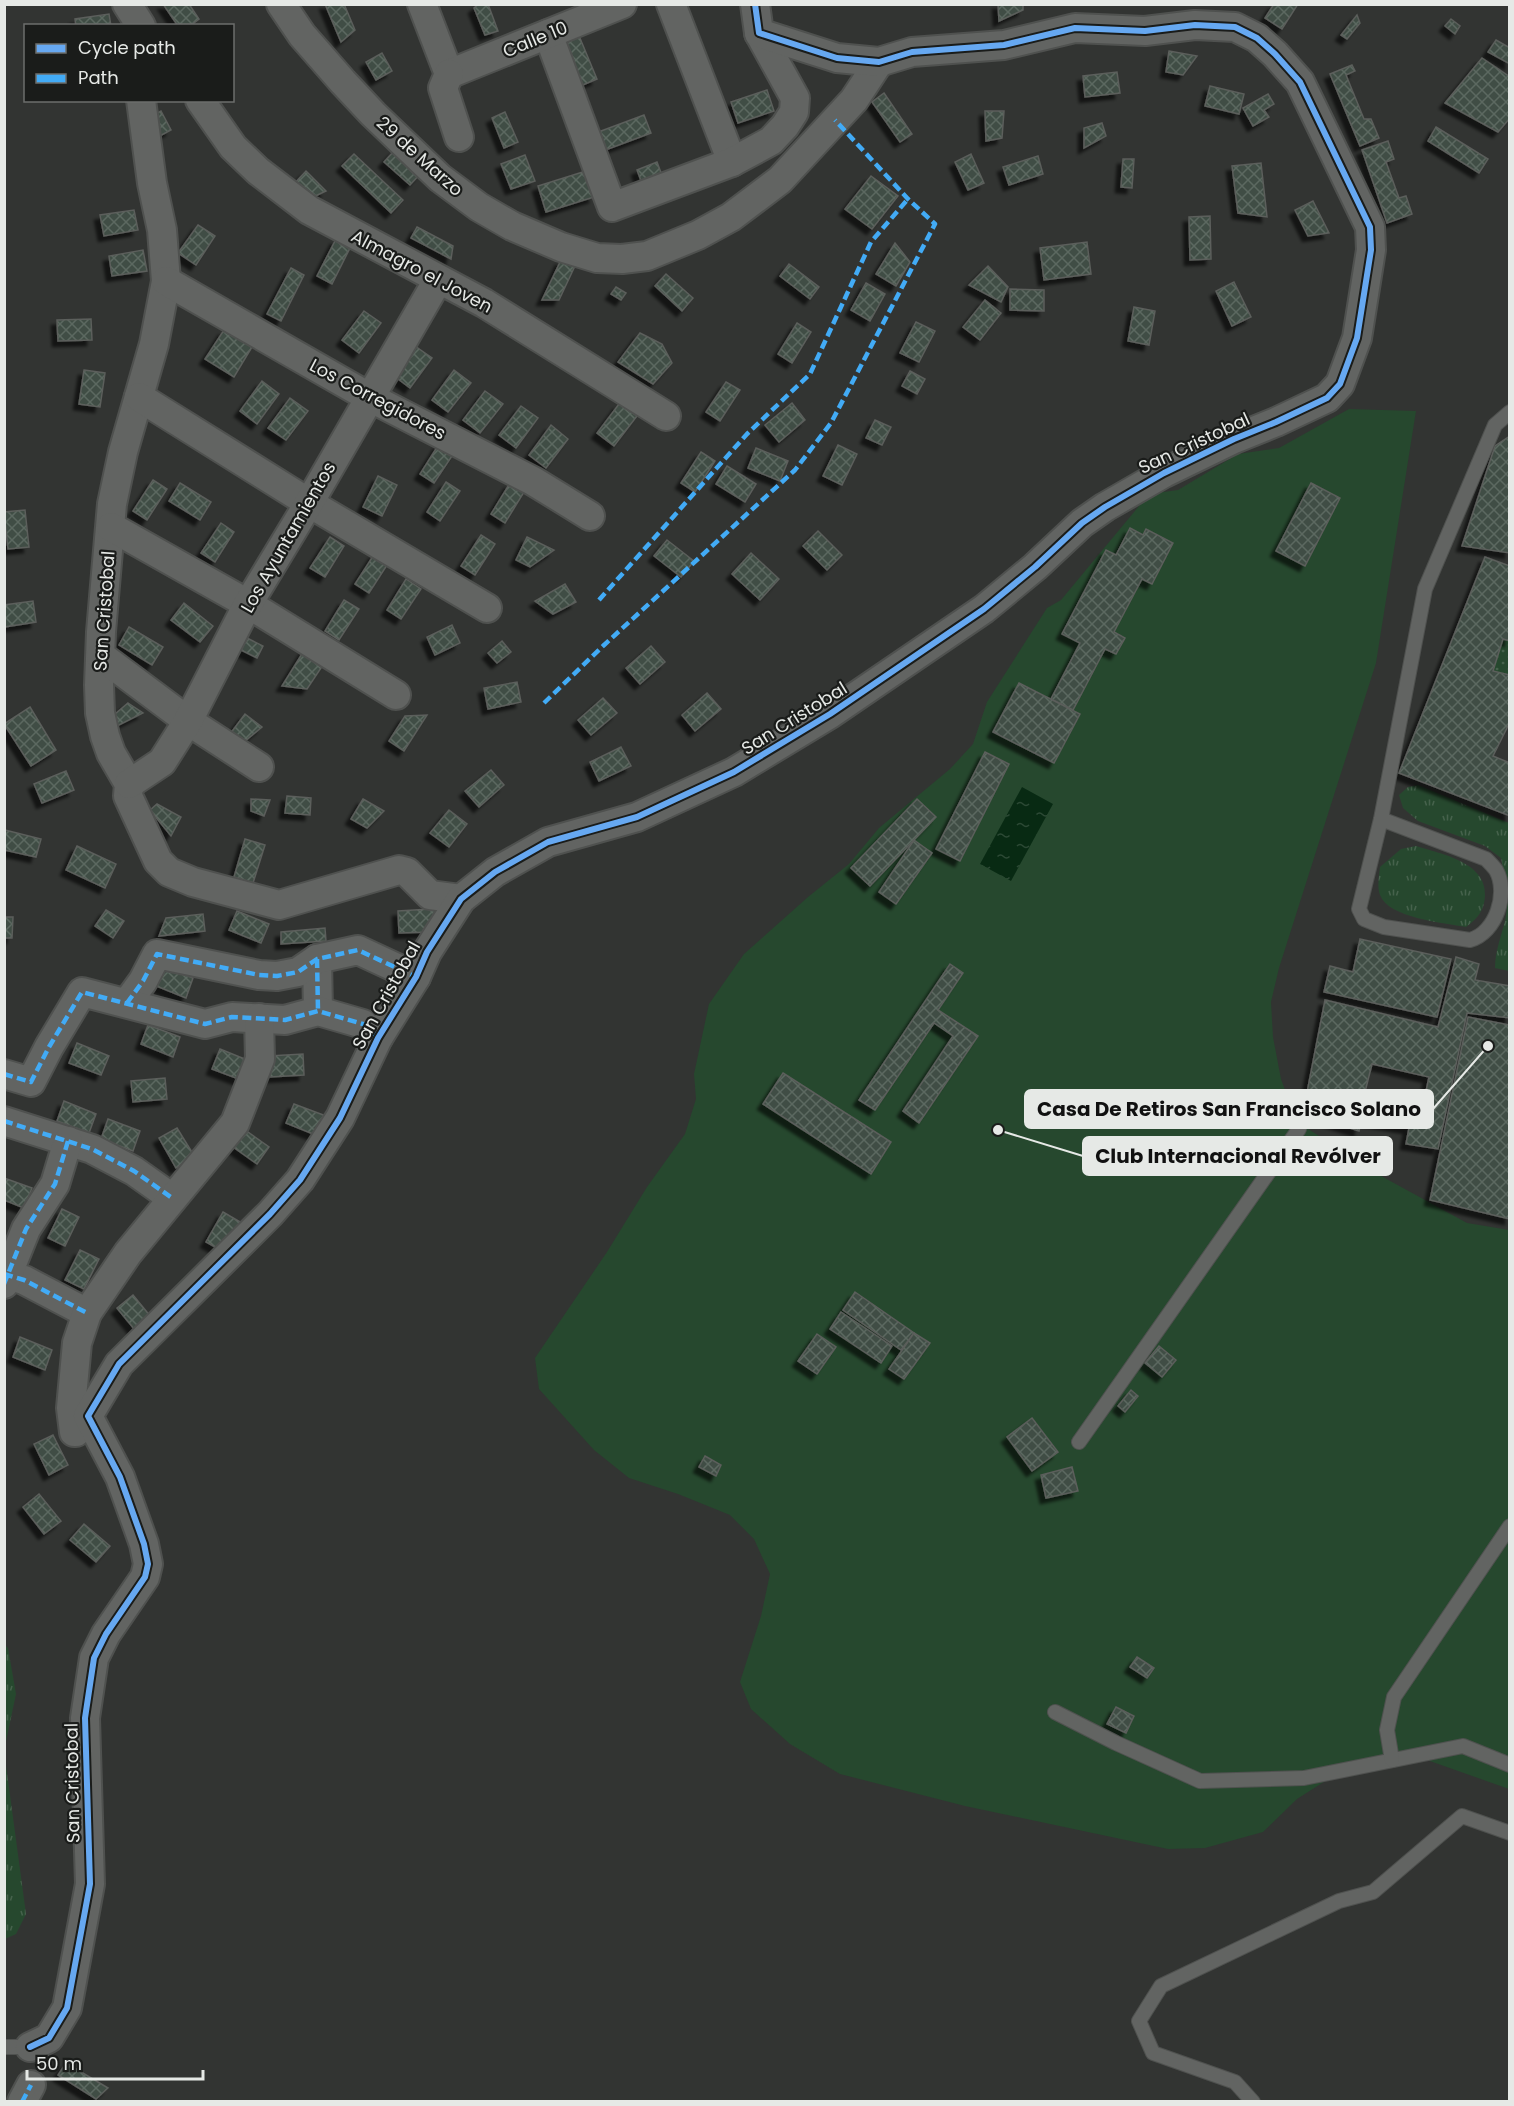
<svg xmlns="http://www.w3.org/2000/svg" width="1514" height="2106" font-family="Poppins,sans-serif">
<style>
.grass{fill:url(#grass-tufts)}
.park{fill:url(#park-dots)}
.pitch{fill:#26482e}
.water{fill:url(#water-ripples)}
.building{fill:url(#building-cross-hatch);stroke:#5b5e5b;stroke-width:1.5;fill-rule:evenodd;filter:url(#shadow)}
.lines{fill:none;stroke-linecap:round;stroke-linejoin:round}
.lane-casing{stroke:#4f514f;stroke-width:16}
.street-casing{stroke:#4f514f;stroke-width:32}
.lane{stroke:#626462;stroke-width:14}
.street{stroke:#626462;stroke-width:28}
.quiet{stroke:#42abf6;stroke-width:4.5;stroke-dasharray:9 4.5;stroke-linecap:butt}
.cycleway-casing{stroke:#1a1c1a;stroke-width:10}
.cycleway{stroke:#66a8f1;stroke-width:6}
.labels{text-anchor:middle;dominant-baseline:central;stroke-width:4.5;stroke-linejoin:round;paint-order:stroke}
.street-label{font-size:18px;fill:#e6e9e6;stroke:#1a1c1a}
.leader{fill:none;stroke:#e6e9e6;stroke-width:2}
.callout-dot{fill:#e6e9e6;stroke:#1a1c1a;stroke-width:2}
.callout{fill:#e6e9e6;stroke:#e6e9e6;stroke-width:2}
.callout-label{font-size:20px;text-anchor:middle;font-weight:bold;fill:#111}
</style>
<defs>
<pattern id="grass-tufts" width="24" height="20" patternUnits="userSpaceOnUse" patternTransform="scale(1.5)"><rect width="24" height="20" fill="#26482e"/><path d="M3 7l-1-3M5 7V3M7 7l1-3M15 17l-1-3M17 17v-4M19 17l1-3" fill="none" stroke="#46624c"/></pattern>
<pattern id="park-dots" width="8" height="8" patternUnits="userSpaceOnUse" patternTransform="scale(1.5)"><rect width="8" height="8" fill="#26482e"/><path d="M2 2h.1M6 6h.1" fill="none" stroke="#46624c" stroke-width="1.8" stroke-linecap="round"/></pattern>
<pattern id="water-ripples" width="26" height="14" patternUnits="userSpaceOnUse" patternTransform="scale(1.5)"><rect width="26" height="14" fill="#082a13"/><path d="M2 4q2-2 4 0t4 0M15 11q2-2 4 0t4 0" fill="none" stroke="#2c4935"/></pattern>
<pattern id="building-cross-hatch" width="8" height="8" patternUnits="userSpaceOnUse" patternTransform="scale(1.5)"><rect width="8" height="8" fill="#404e45"/><path d="M0 0l8 8M0 8l8-8" fill="none" stroke="#5c6860"/></pattern>
<filter id="shadow"><feDropShadow dx="-5.5" dy="5.5" stdDeviation="1.5" flood-color="#0009"/></filter>
</defs>
<rect width="100%" height="100%" fill="#323432"/>
<g class="grass">
<path d="M1418,785L1509,823V971L1495,968C1495,951 1501,937 1505,921C1510,899 1505,879 1501,858L1485,846L1418,821L1403,808L1399,795L1408,787Z"/>
<path d="M1416,846C1441,854 1487,862 1485,896C1484,911 1478,918 1466,927C1445,923 1388,918 1380,895C1377,887 1379,876 1380,867L1401,849Z"/>
<polygon points="5,1645 8,1648 16,1694 5,1746"/>
<polygon points="5,1758 26,1914 16,1934 5,1939"/>
</g>
<polygon class="park" points="1503,639 1509,641 1509,675 1493,671"/>
<polygon class="pitch" points="1349,409 1416,411 1376,663 1279,968 1271,1002 1273,1037 1281,1079 1290,1103 1305,1127 1383,1177 1467,1223 1509,1230 1509,1789 1427,1760 1341,1771 1297,1799 1263,1832 1205,1848 1168,1849 965,1806 840,1774 790,1744 751,1709 740,1682 761,1616 770,1574 754,1539 730,1515 678,1494 629,1478 594,1450 539,1389 535,1358 607,1252 647,1187 685,1134 696,1099 694,1074 709,1004 744,954 808,897 849,864 879,828 950,769 973,744 987,702 1047,608 1061,600 1149,494 1178,490 1238,454 1279,448"/>
<polygon class="water" points="1022,787 1053,804 1011,881 980,864"/>
<g class="building">
<polygon points="163,4 189,4 199,19 190,26 178,26"/>
<polygon points="325,4 344,4 355,30 341,42"/>
<polygon points="479,4 488,4 498,31 485,35 474,8"/>
<polygon points="998,4 1023,4 1023,10 999,21"/>
<polygon points="1274,4 1298,4 1282,29 1265,18"/>
<polygon points="109,14 111,26 76,26 75,19"/>
<polygon points="1357,15 1360,23 1347,39 1341,35"/>
<polygon points="1451,19 1460,26 1455,34 1445,26"/>
<polygon points="577,31 597,79 578,87 562,38"/>
<polygon points="1496,40 1510,48 1510,64 1488,52"/>
<polygon points="1169,51 1197,56 1183,75 1166,72"/>
<polygon points="382,53 392,71 376,80 366,62"/>
<polygon points="1482,58 1510,77 1510,118 1498,132 1445,103"/>
<polygon points="1352,65 1355,71 1346,75 1364,119 1371,119 1379,138 1360,146 1330,74"/>
<polygon points="1117,72 1120,93 1085,97 1083,76"/>
<polygon points="1210,86 1244,94 1239,114 1205,106"/>
<polygon points="767,90 774,111 738,123 731,102"/>
<polygon points="884,93 912,134 900,142 872,102"/>
<polygon points="1268,94 1274,104 1264,110 1269,117 1253,126 1243,108"/>
<polygon points="161,111 171,130 156,138 152,116"/>
<polygon points="985,111 1004,111 1002,138 986,141"/>
<polygon points="505,112 518,142 504,148 492,118"/>
<polygon points="644,115 651,133 600,152 593,134"/>
<polygon points="1102,123 1106,136 1084,148 1084,128"/>
<polygon points="1436,127 1488,159 1479,173 1428,141"/>
<polygon points="1388,141 1394,159 1386,162 1399,198 1406,196 1412,214 1387,223 1362,150"/>
<polygon points="395,150 420,174 410,185 384,162"/>
<polygon points="354,154 403,200 391,213 342,166"/>
<polygon points="971,154 984,183 968,190 955,162"/>
<polygon points="525,155 535,181 511,189 501,164"/>
<polygon points="1038,156 1043,174 1009,185 1003,167"/>
<polygon points="1123,159 1134,159 1132,188 1121,187"/>
<polygon points="657,162 663,178 643,186 637,170"/>
<polygon points="1261,163 1267,217 1238,213 1232,166"/>
<polygon points="306,171 326,191 309,199 294,184"/>
<polygon points="586,171 594,197 546,212 538,186"/>
<polygon points="871,176 898,196 872,229 845,209"/>
<polygon points="1313,201 1329,233 1308,236 1295,210"/>
<polygon points="134,210 138,230 104,236 100,215"/>
<polygon points="1210,216 1211,259 1190,260 1189,217"/>
<polygon points="198,225 215,236 196,265 178,253"/>
<polygon points="417,227 453,246 451,259 411,238"/>
<polygon points="336,239 351,246 332,284 317,276"/>
<polygon points="1087,242 1091,274 1044,280 1040,248"/>
<polygon points="895,243 910,262 896,286 876,274"/>
<polygon points="143,250 147,271 112,276 109,256"/>
<polygon points="561,260 575,266 559,300 542,300"/>
<polygon points="789,264 819,287 810,299 780,276"/>
<polygon points="988,266 1008,287 1001,302 969,285"/>
<polygon points="291,268 304,275 281,321 267,314"/>
<polygon points="666,274 693,298 682,311 655,286"/>
<polygon points="1234,282 1251,317 1232,326 1216,291"/>
<polygon points="866,283 885,294 870,321 851,310"/>
<polygon points="616,287 626,293 621,300 611,294"/>
<polygon points="1010,289 1044,290 1044,311 1010,310"/>
<polygon points="985,300 1001,313 980,340 963,327"/>
<polygon points="1134,307 1155,311 1149,345 1128,341"/>
<polygon points="364,311 381,323 359,353 342,340"/>
<polygon points="91,319 92,340 58,341 57,320"/>
<polygon points="916,322 935,331 919,362 900,353"/>
<polygon points="797,323 811,332 792,363 778,354"/>
<polygon points="224,330 252,347 234,377 205,359"/>
<polygon points="640,333 662,344 672,363 653,384 618,362"/>
<polygon points="415,346 432,358 410,388 393,375"/>
<polygon points="84,370 105,373 100,407 79,404"/>
<polygon points="454,370 471,383 448,412 432,400"/>
<polygon points="910,371 925,379 917,394 902,386"/>
<polygon points="262,381 279,394 257,424 240,411"/>
<polygon points="726,382 740,390 720,421 706,412"/>
<polygon points="485,391 503,404 480,433 463,420"/>
<polygon points="290,398 308,411 286,440 268,428"/>
<polygon points="792,403 805,420 779,442 765,425"/>
<polygon points="619,404 637,416 614,446 597,433"/>
<polygon points="521,406 538,418 516,448 499,435"/>
<polygon points="875,420 891,427 882,445 866,438"/>
<polygon points="551,425 568,439 546,468 529,455"/>
<polygon points="1510,436 1510,553 1462,546 1495,446"/>
<polygon points="439,444 454,453 434,483 420,474"/>
<polygon points="838,445 857,454 842,485 823,476"/>
<polygon points="756,448 788,461 780,481 748,468"/>
<polygon points="701,452 715,461 695,492 681,483"/>
<polygon points="727,466 756,484 745,502 716,484"/>
<polygon points="378,476 397,485 382,516 363,507"/>
<polygon points="153,480 167,489 147,520 133,511"/>
<polygon points="446,482 460,491 440,521 427,512"/>
<polygon points="180,483 211,502 200,520 169,501"/>
<polygon points="510,483 524,492 505,523 491,514"/>
<polygon points="1311,483 1340,498 1305,566 1276,551"/>
<polygon points="25,510 29,547 8,549 4,512"/>
<polygon points="221,523 234,532 215,562 201,553"/>
<polygon points="1130,528 1143,535 1146,529 1173,543 1152,584 1142,579 1114,632 1125,638 1116,654 1105,649 1073,710 1051,699 1080,643 1062,634 1106,550 1116,555"/>
<polygon points="818,531 842,555 827,570 803,546"/>
<polygon points="481,535 495,544 475,575 461,566"/>
<polygon points="330,537 344,546 325,577 310,568"/>
<polygon points="527,537 554,550 530,567 516,560"/>
<polygon points="667,540 694,561 681,577 654,556"/>
<polygon points="375,553 389,562 369,593 355,584"/>
<polygon points="751,553 779,579 760,600 732,574"/>
<polygon points="1485,557 1510,566 1510,641 1503,639 1493,671 1510,675 1510,726 1508,726 1493,756 1510,763 1510,816 1399,773"/>
<polygon points="406,579 421,589 401,619 387,610"/>
<polygon points="565,584 576,602 553,614 535,601"/>
<polygon points="344,600 359,609 339,640 325,631"/>
<polygon points="33,601 36,622 4,627 4,605"/>
<polygon points="184,603 213,626 200,642 171,620"/>
<polygon points="452,625 460,643 435,655 427,637"/>
<polygon points="129,627 163,647 152,665 119,645"/>
<polygon points="247,638 263,646 257,658 237,648"/>
<polygon points="502,641 511,652 497,663 488,653"/>
<polygon points="651,646 665,662 640,684 626,668"/>
<polygon points="305,649 325,662 307,689 282,686"/>
<polygon points="517,682 521,702 488,709 484,688"/>
<polygon points="1019,683 1080,714 1054,763 993,732"/>
<polygon points="707,693 721,709 695,731 682,715"/>
<polygon points="603,698 617,713 591,735 578,720"/>
<polygon points="128,703 143,713 111,729 107,721"/>
<polygon points="30,707 56,750 31,766 4,724"/>
<polygon points="245,714 262,727 245,741 230,734"/>
<polygon points="427,715 404,751 389,741 405,716"/>
<polygon points="621,747 631,766 599,781 590,762"/>
<polygon points="985,752 1009,764 960,861 936,849"/>
<polygon points="491,770 504,785 479,807 465,791"/>
<polygon points="66,771 74,790 42,803 34,784"/>
<polygon points="287,796 311,798 310,815 285,813"/>
<polygon points="251,799 270,800 264,816 251,811"/>
<polygon points="363,799 384,811 367,828 351,819"/>
<polygon points="917,799 936,817 870,886 851,868"/>
<polygon points="157,804 181,817 171,836 150,810"/>
<polygon points="449,810 467,824 449,847 430,833"/>
<polygon points="5,830 41,839 36,857 4,850"/>
<polygon points="245,839 265,845 253,883 234,877"/>
<polygon points="914,840 932,853 896,904 879,892"/>
<polygon points="77,846 116,864 105,888 66,870"/>
<polygon points="431,909 438,912 431,932 399,933 398,911"/>
<polygon points="106,910 124,921 113,938 95,926"/>
<polygon points="237,911 269,924 261,943 229,930"/>
<polygon points="203,914 205,931 159,936 166,918"/>
<polygon points="4,917 13,917 12,938 4,938"/>
<polygon points="325,928 326,941 281,944 281,932"/>
<polygon points="1360,939 1451,959 1437,1017 1324,992 1330,966 1353,972"/>
<path d="M1456,957L1479,964L1475,980L1510,986V1018L1467,1013L1438,1149L1406,1144L1409,1128L1361,1120L1359,1131L1303,1113L1325,1000L1438,1027ZM1372,1064L1429,1077L1422,1110L1364,1096Z"/>
<polygon points="950,964 963,973 938,1010 978,1036 919,1123 903,1111 953,1036 934,1023 875,1110 859,1100"/>
<polygon points="161,966 193,978 186,998 154,985"/>
<polygon points="1468,1017 1510,1025 1510,1219 1430,1200"/>
<polygon points="148,1025 180,1037 173,1057 141,1044"/>
<polygon points="77,1043 109,1056 101,1075 69,1063"/>
<polygon points="220,1049 252,1062 244,1081 212,1069"/>
<polygon points="303,1054 304,1075 270,1077 269,1056"/>
<polygon points="783,1073 891,1142 871,1174 763,1104"/>
<polygon points="165,1078 167,1099 133,1102 131,1081"/>
<polygon points="64,1101 96,1114 89,1133 57,1121"/>
<polygon points="294,1104 326,1116 318,1136 286,1123"/>
<polygon points="108,1119 140,1131 133,1151 101,1139"/>
<polygon points="241,1127 269,1147 257,1164 229,1144"/>
<polygon points="177,1128 195,1157 176,1168 159,1138"/>
<polygon points="4,1178 32,1188 24,1208 4,1200"/>
<polygon points="62,1209 79,1217 65,1246 48,1238"/>
<polygon points="223,1212 242,1223 224,1252 206,1242"/>
<polygon points="80,1250 99,1259 84,1289 65,1280"/>
<polygon points="855,1292 914,1333 901,1350 843,1310"/>
<polygon points="133,1295 155,1322 139,1335 117,1308"/>
<polygon points="841,1312 892,1346 881,1363 830,1329"/>
<polygon points="914,1333 930,1343 904,1379 889,1369"/>
<polygon points="817,1334 836,1347 817,1374 798,1361"/>
<polygon points="20,1337 52,1350 45,1370 13,1357"/>
<polygon points="1159,1346 1176,1360 1162,1377 1145,1363"/>
<polygon points="1131,1390 1138,1396 1125,1412 1118,1406"/>
<polygon points="1032,1418 1058,1452 1032,1471 1007,1437"/>
<polygon points="53,1435 68,1465 49,1475 34,1444"/>
<polygon points="705,1456 721,1465 716,1476 699,1467"/>
<polygon points="1072,1467 1078,1491 1046,1498 1041,1475"/>
<polygon points="39,1494 61,1521 44,1534 23,1507"/>
<polygon points="84,1524 110,1546 96,1562 70,1540"/>
<polygon points="1137,1657 1154,1668 1147,1678 1130,1667"/>
<polygon points="1116,1707 1134,1716 1126,1733 1107,1724"/>
<polygon points="66,2063 108,2088 96,2099 58,2075"/>
</g>
<g class="lines">
<g class="lane-casing">
<g id="lane">
<path d="M1381,819L1486,859C1489,862 1493,866 1496,870C1509,893 1496,933 1470,940L1384,927L1364,919L1359,909L1381,819L1425,589L1495,425L1510,412"/>
<polyline points="1079,1442 1299,1129"/>
<polyline points="1055,1712 1116,1743 1200,1781 1304,1778 1463,1746 1510,1765"/>
<polyline points="1392,1760 1387,1730 1394,1697 1510,1526"/>
<polyline points="4,2047 30,2047"/>
<polyline points="1253,2102 1235,2082 1153,2053 1139,2021 1161,1986 1339,1901 1373,1892 1462,1816 1510,1833"/>
</g>
</g>
<g class="street-casing">
<g id="street">
<polyline points="127,4 141,26"/>
<polyline points="281,4 302,35 343,82 373,114 440,178 479,207 512,226 561,247 597,258 622,259 647,256 698,235 731,217 780,180 854,100 879,62"/>
<polyline points="422,4 449,74"/>
<polyline points="671,4 732,162"/>
<polyline points="548,34 612,207 732,162 771,141 785,126 794,112 795,98 759,33"/>
<polyline points="449,74 622,4"/>
<polyline points="449,74 443,88 459,137"/>
<polyline points="141,100 152,183 162,230 166,281 154,344 123,452 112,504 101,632 99,685 100,713 105,736 111,753 129,784 128,796 158,861 169,872 193,882 279,905 399,870 407,872 430,895 461,899"/>
<polyline points="200,100 233,147 258,171 309,210 484,303 666,416"/>
<polyline points="166,281 369,397 533,481 590,516"/>
<polyline points="139,397 309,503 487,608"/>
<polyline points="111,527 248,604 396,695"/>
<polyline points="101,656 188,721 259,767"/>
<polyline points="129,784 162,762 188,721 248,604 309,503 438,280"/>
<polyline points="317,959 318,1011"/>
<polyline points="127,1003 143,981 157,954 259,975 277,976 298,972 317,959 358,950 416,977"/>
<polyline points="4,1074 31,1082 49,1047 82,992 205,1024 232,1017 285,1020 318,1011 363,1024 378,1038"/>
<polyline points="4,1121 92,1149 134,1171 172,1198"/>
<polyline points="4,1274 24,1280 87,1313"/>
<polyline points="4,1284 26,1229 55,1184 68,1141"/>
<polyline points="88,1416 76,1432 74,1432 71,1408 77,1343 87,1313 128,1253 235,1123 260,1059 259,1018"/>
<polyline points="30,2047 49,2038 67,2008 90,1884 85,1718 94,1658 106,1634 145,1577 148,1564 144,1544 120,1477 88,1416 119,1364 270,1214 300,1180 340,1118 378,1038 416,977 427,952 461,899 495,872 548,842 637,817 734,772 830,714 984,609 1035,567 1082,523 1105,507 1164,473 1234,439 1276,422 1327,398 1340,384 1357,338 1371,250 1370,227 1300,82 1275,54 1257,38 1235,27 1195,25 1145,31 1075,28 1004,45 912,52 879,62 837,58 759,33 755,4"/>
<polyline points="22,2102 31,2085"/>
</g>
</g>
<use href="#lane" class="lane"/>
<use href="#street" class="street"/>
<g class="quiet">
<polyline points="599,600 747,434 810,374 871,242 908,199"/>
<polyline points="544,703 603,646 795,470 831,423 935,224 908,199 835,120"/>
<polyline points="317,959 318,1011"/>
<polyline points="127,1003 143,981 157,954 259,975 277,976 298,972 317,959 358,950 416,977"/>
<polyline points="4,1074 31,1082 49,1047 82,992 205,1024 232,1017 285,1020 318,1011 363,1024 378,1038"/>
<polyline points="4,1121 92,1149 134,1171 172,1198"/>
<polyline points="4,1274 24,1280 87,1313"/>
<polyline points="4,1284 26,1229 55,1184 68,1141"/>
<polyline points="22,2102 31,2085"/>
</g>
<g class="cycleway-casing">
<polyline id="cycleway" points="30,2047 49,2038 67,2008 90,1884 85,1718 94,1658 106,1634 145,1577 148,1564 144,1544 120,1477 88,1416 119,1364 270,1214 300,1180 340,1118 378,1038 416,977 427,952 461,899 495,872 548,842 637,817 734,772 830,714 984,609 1035,567 1082,523 1105,507 1164,473 1234,439 1276,422 1327,398 1340,384 1357,338 1371,250 1370,227 1300,82 1275,54 1257,38 1235,27 1195,25 1145,31 1075,28 1004,45 912,52 879,62 837,58 759,33 755,4"/>
</g>
<use href="#cycleway" class="cycleway"/>
</g>
<g class="labels">
<g class="street-label">
<text transform="translate(535 39) rotate(-22)">Calle 10</text>
<text transform="translate(420 156) rotate(42)">29 de Marzo</text>
<text transform="translate(422 271) rotate(28)">Almagro el Joven</text>
<text transform="translate(378 399) rotate(28)">Los Corregidores</text>
<text transform="translate(1194 443) rotate(-25)">San Cristobal</text>
<text transform="translate(288 537) rotate(-60)">Los Ayuntamientos</text>
<text transform="translate(104 611) rotate(-86)">San Cristobal</text>
<text transform="translate(794 718) rotate(-32)">San Cristobal</text>
<text transform="translate(386 995) rotate(-61)">San Cristobal</text>
<text transform="translate(72 1783) rotate(-91)">San Cristobal</text>
</g>
</g>
<path class="leader" d="M1488 1046L1433 1109M998 1130L1083 1156"/>
<g class="callout-dot">
<circle cx="1488" cy="1046" r="6"/>
<circle cx="998" cy="1130" r="6"/>
</g>
<g class="callout">
<rect x="1025" y="1090" width="408" height="38" rx="6"/>
<rect x="1083" y="1137" width="309" height="38" rx="6"/>
</g>
<g class="callout-label">
<text x="1229" y="1116">Casa De Retiros San Francisco Solano</text>
<text x="1238" y="1163">Club Internacional Revólver</text>
</g>
<rect width="1514" height="2106" fill="none" stroke="#e6e9e6" stroke-width="12"/>
<rect x="24" y="24" width="210" height="78" fill="#1a1c1a" stroke="#6c6e6c" stroke-width="1.5"/>
<rect x="36" y="44" width="30" height="9" fill="#66a8f1" stroke="#6c6e6c" stroke-width="1.5"/>
<text x="78" y="54" font-size="18" fill="#e6e9e6">Cycle path</text>
<rect x="36" y="74" width="30" height="9" fill="#42abf6" stroke="#6c6e6c" stroke-width="1.5"/>
<text x="78" y="84" font-size="18" fill="#e6e9e6">Path</text>
<path d="M27 2070v9h176v-9" fill="none" stroke="#e6e9e6" stroke-width="3"/>
<text x="36" y="2070" font-size="18" fill="#e6e9e6" stroke="#1a1c1a" stroke-width="4.5" paint-order="stroke">50 m</text>
</svg>
